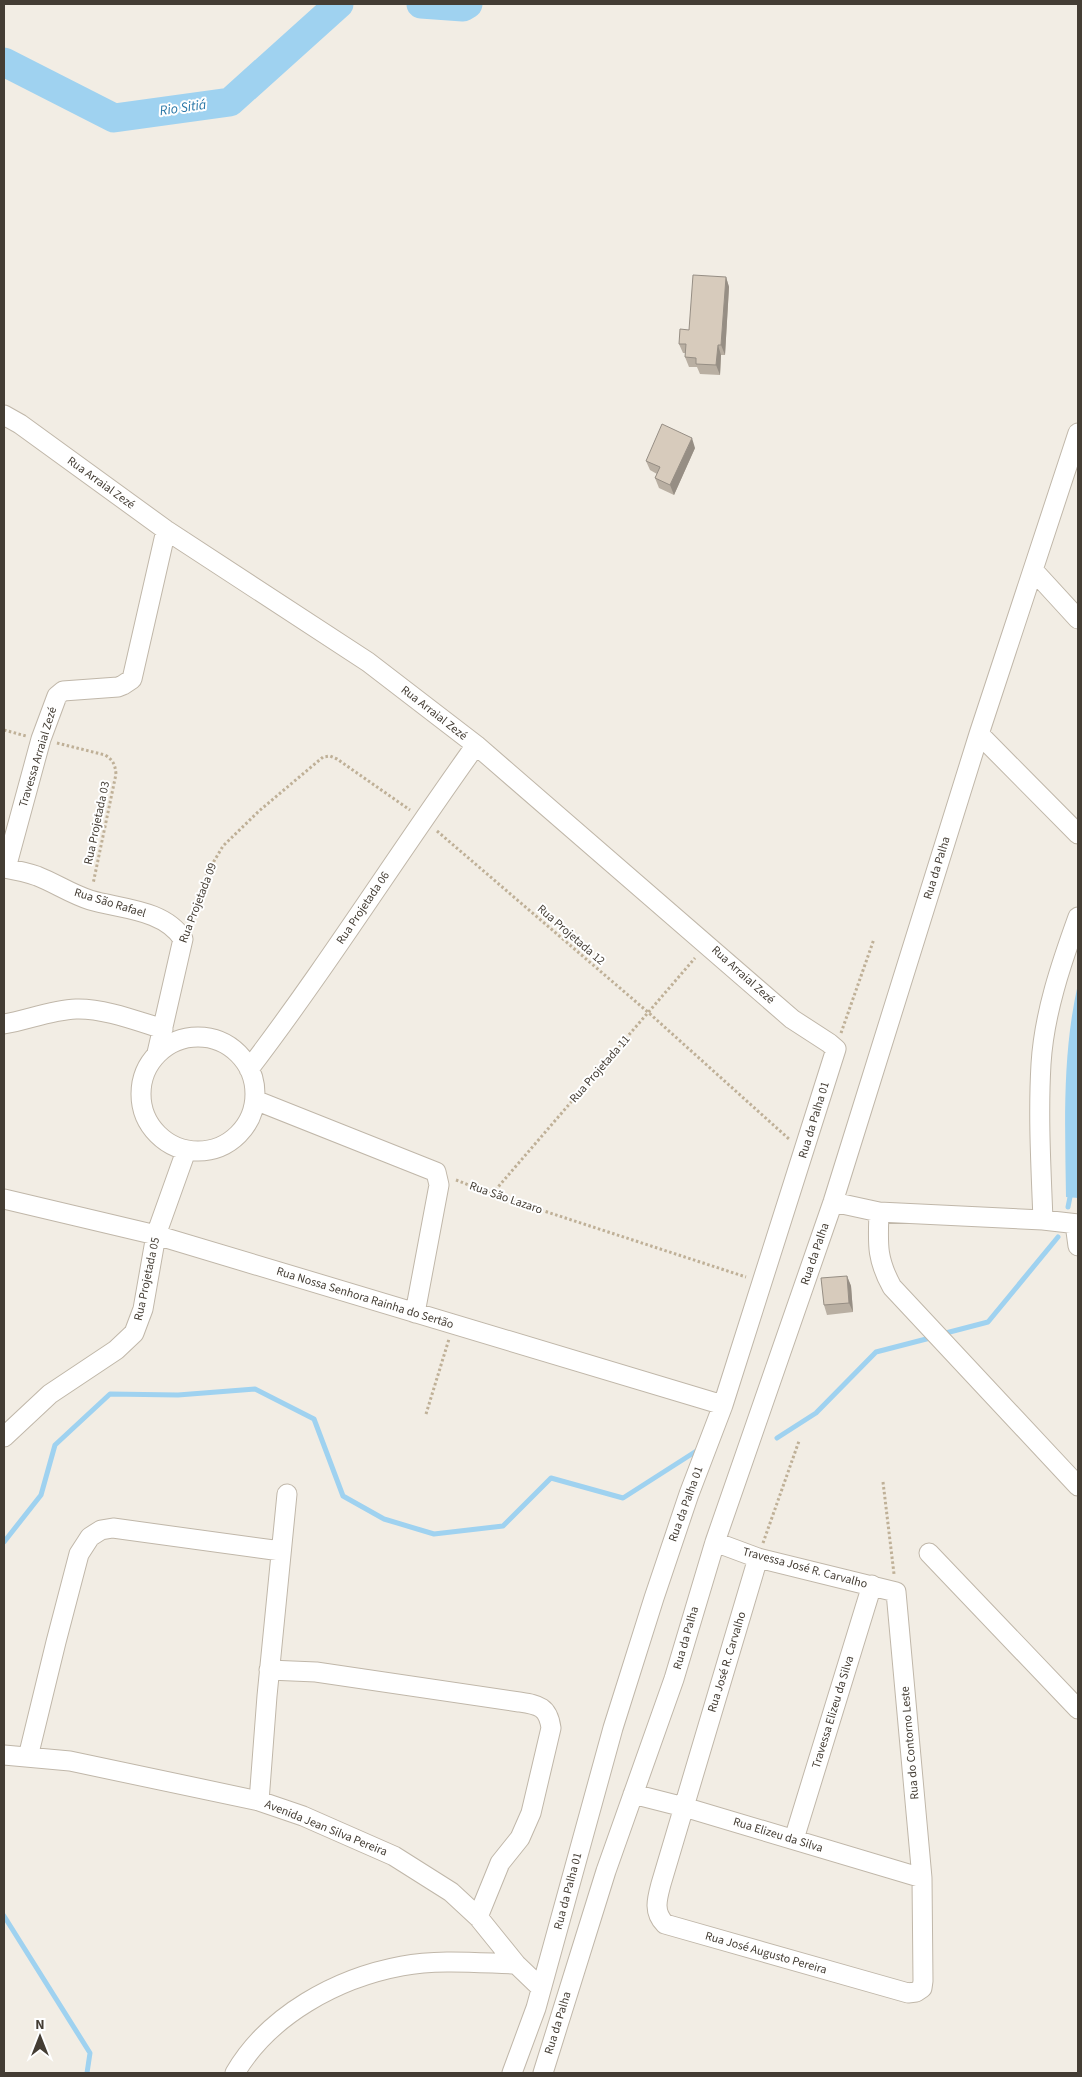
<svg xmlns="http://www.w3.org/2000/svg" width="1082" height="2077" font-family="'Source Sans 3',sans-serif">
<rect width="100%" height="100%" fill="#f2ede4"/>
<path fill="#9fd2f0" d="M1078,984v214l-12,-1c-1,-72 -4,-143 12,-213z"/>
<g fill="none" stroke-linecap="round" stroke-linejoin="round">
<path stroke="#9fd2f0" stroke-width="5" d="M1068,1207l3,-15
M942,1334l46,-12 70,-85
M777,1438l39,-25 60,-61 58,-15
M4,1542l37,-47 14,-50 55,-51 68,1 77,-6 59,30 29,77 41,23 50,15 69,-8 48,-48 72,20 75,-48
M4,1916l86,137 -3,20"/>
<path stroke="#9fd2f0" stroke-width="29" d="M421,4l42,3 5,-3
M4,62l110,56 116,-16 109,-98"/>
<g stroke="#c0b7a9" stroke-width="21">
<path id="street" d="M4,415l16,9 146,106 202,132 108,83 316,274 37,24 7,6 -113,356 -34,89 -35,104 -41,130 -77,280 -24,65
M1034,571l44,48
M979,734l99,100
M4,868c11,2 22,4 33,8 18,7 34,18 53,24 30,9 74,9 93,39l-26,114
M6,868l35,-129 16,-43 6,-5 55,-4 5,-2 9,-6 34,-149
M4,1024c23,-4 48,-14 72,-15 27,-1 61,12 87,20
M141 1094a57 57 0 1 1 114 0a57 57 0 1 1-114 0Z
M249,1069c80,-105 150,-217 227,-324
M255,1100l181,72 3,13 -24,128
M4,1199l152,36 567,170
M833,1202l46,10 164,8 35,4
M879,1212c-1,31 -3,46 13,75l186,199
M1043,1220c-2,-52 -5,-104 -2,-156 3,-50 20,-100 37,-147
M1075,1224l3,22
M4,1437l46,-43 66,-44 18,-17 9,-24 13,-74 30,-84
M715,1542l43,16 138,34 26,286 1,103 -1,7 -6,4 -8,1 -243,-69c-12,-12 -8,-25 -4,-40l97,-326
M929,1553l149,156
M269,1670l47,2 203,30c19,3 29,4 32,26l-20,85 -11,25 -20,25 -22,54
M4,1755l66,6 189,40 44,15 91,40 57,36 27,25 38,47 25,24
M28,1757l28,-115 23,-88 11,-17 11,-7 12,-2 168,23
M633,1794l51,13 238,71
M259,1801l8,-105 20,-202
M794,1839l78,-254
M235,2073c34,-58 102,-95 167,-107 37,-7 77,-3 114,-2
M543,2073l63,-202 68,-192 41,-137 118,-340 146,-468 99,-301"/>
</g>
<path stroke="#bfb097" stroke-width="3" stroke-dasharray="2.5 2.5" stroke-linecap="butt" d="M4,730l22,6
M57,743l48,12c8,5 10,9 11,19l-23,110
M437,831l212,182 140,126
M189,922l18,-49 16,-27 36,-35 64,-54 7,-1 7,3 73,51
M841,1033l33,-94
M456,1180l36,14 254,83
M492,1194l203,-236
M426,1414l23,-75
M883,1482l11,92
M763,1543l36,-102"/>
<use href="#street" stroke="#fff" stroke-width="19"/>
</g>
<path fill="#b9afa2" d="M726,277l3,10 -4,68h-4l-1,20 -20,-1 -3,-7h-8l-4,-10v-4h-2l-4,-9z
M695,448l-21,47 -15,-7 -4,-10 2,-4 -7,-4 -4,-9z
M847,1276l4,10 2,26 -26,3 -3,-10z"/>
<path fill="#968e84" d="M726,277l3,10 -4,68 -4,-10z
M718,345l3,10 -1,20 -4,-10z
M692,438l3,10 -21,47 -4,-10z
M847,1276l4,10 2,26 -4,-9z"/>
<path fill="#d7cbbc" stroke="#968e84" d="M693,275l33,2 -5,68h-3l-2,20 -20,-1v-6l-11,-1 1,-13h-7l1,-15 9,1z
M662,424l30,14 -22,47 -15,-7 5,-11 -14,-6z
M847,1276l2,27 -25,2 -3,-27z"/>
<g text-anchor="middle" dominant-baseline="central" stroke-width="4" stroke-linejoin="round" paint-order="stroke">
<g font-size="12" fill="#443d34" stroke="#fff">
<text transform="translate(101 483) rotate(36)">Rua Arraial Zezé</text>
<text transform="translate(434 713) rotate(38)">Rua Arraial Zezé</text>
<text transform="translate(38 757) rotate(-73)">Travessa Arraial Zezé</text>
<text transform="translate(97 823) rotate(-78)">Rua Projetada 03</text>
<text transform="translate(937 868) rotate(-73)">Rua da Palha</text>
<text transform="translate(110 903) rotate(17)">Rua São Rafael</text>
<text transform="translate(198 903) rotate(-69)">Rua Projetada 09</text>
<text transform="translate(363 908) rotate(-56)">Rua Projetada 06</text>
<text transform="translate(571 935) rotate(41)">Rua Projetada 12</text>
<text transform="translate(743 975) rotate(42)">Rua Arraial Zezé</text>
<text transform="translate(600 1069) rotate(-49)">Rua Projetada 11</text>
<text transform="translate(814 1120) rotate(-73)">Rua da Palha 01</text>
<text transform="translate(506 1198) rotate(19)">Rua São Lazaro</text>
<text transform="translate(815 1254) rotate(-71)">Rua da Palha</text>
<text transform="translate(147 1279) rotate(-78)">Rua Projetada 05</text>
<text transform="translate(365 1298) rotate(17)">Rua Nossa Senhora Rainha do Sertão</text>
<text transform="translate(686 1504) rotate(-70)">Rua da Palha 01</text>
<text transform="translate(805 1568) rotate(15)">Travessa José R. Carvalho</text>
<text transform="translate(686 1638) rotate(-74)">Rua da Palha</text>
<text transform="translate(727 1662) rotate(-73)">Rua José R. Carvalho</text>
<text transform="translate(833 1712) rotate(-73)">Travessa Elizeu da Silva</text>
<text transform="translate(910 1743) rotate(-95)">Rua do Contorno Leste</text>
<text transform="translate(326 1828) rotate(22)">Avenida Jean Silva Pereira</text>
<text transform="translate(778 1835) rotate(17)">Rua Elizeu da Silva</text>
<text transform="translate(568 1891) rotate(-75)">Rua da Palha 01</text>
<text transform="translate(766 1953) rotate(16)">Rua José Augusto Pereira</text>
<text transform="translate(558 2023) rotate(-73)">Rua da Palha</text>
</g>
<g font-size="14" font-style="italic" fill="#2c79a8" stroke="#fff">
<text transform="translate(183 108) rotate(-8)">Rio Sitiá</text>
</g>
</g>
<rect width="1082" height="2077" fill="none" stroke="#443d34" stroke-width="10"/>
<g transform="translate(40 2037)" stroke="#ffffff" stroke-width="4" paint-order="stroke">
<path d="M0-4L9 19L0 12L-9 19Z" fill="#443d34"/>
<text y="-8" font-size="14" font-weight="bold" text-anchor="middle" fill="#443d34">N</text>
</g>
</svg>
